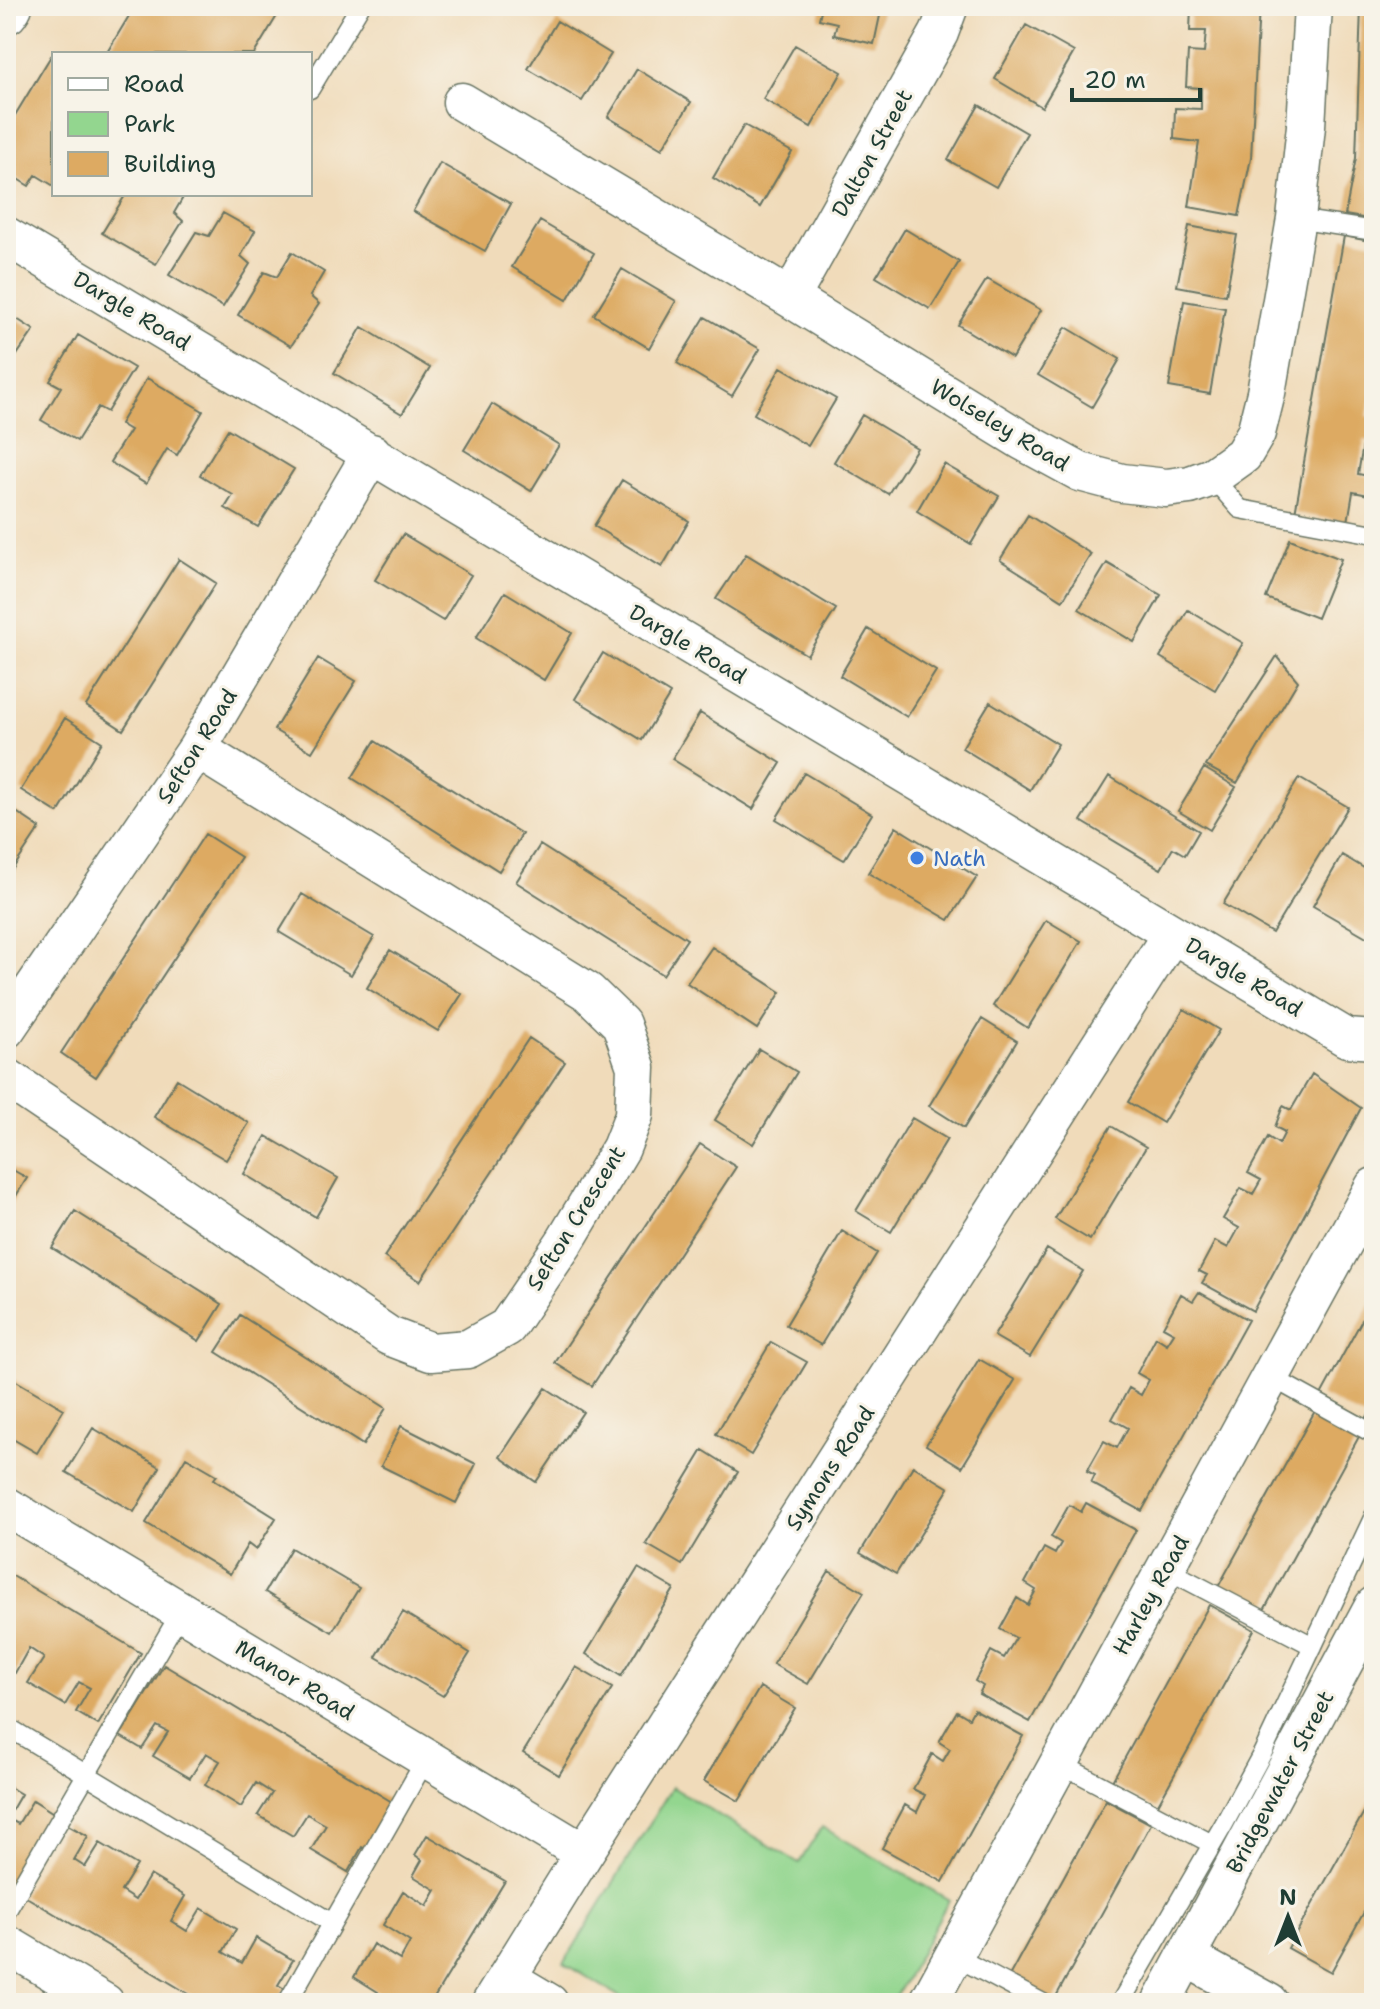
<svg xmlns="http://www.w3.org/2000/svg" width="1380" height="2009" font-family="'Shantell Sans',sans-serif">
<rect width="100%" height="100%" fill="#f7f3e8"/>
<filter id="ink" filterUnits="userSpaceOnUse"><feTurbulence type="fractalNoise" baseFrequency=".0125" numOctaves="2"/><feDisplacementMap in="SourceGraphic" scale="16" xChannelSelector="R" yChannelSelector="G"/><feConvolveMatrix kernelMatrix="1 2 1 2 8 2 1 2 1" color-interpolation-filters="sRGB"/></filter>
<filter id="wash" filterUnits="userSpaceOnUse"><feTurbulence type="fractalNoise" baseFrequency=".006" numOctaves="4" result="noise"/><feDisplacementMap in="SourceGraphic" scale="32" xChannelSelector="R" yChannelSelector="G"/><feGaussianBlur stdDeviation="1.8" result="paint"/><feColorMatrix in="noise" values="0 0 0 0 0 0 0 0 0 0 0 0 0 0 0 0 0 1.4 0 .05"/><feComposite in="paint" operator="in"/></filter>
<g filter="url(#wash)">
<rect width="100%" height="100%" fill="#f0dbba"/>
<path fill="#93d68f" stroke="#598a62" stroke-width="2" d="M672,1787l127,76 23,-36 127,73 -56,103h-263l-66,-40z"/>
<g id="blocks">
<path fill="#ddaa62" d="M135,6h148l-29,48h-148z
M822,6h60l-8,38 -40,-9 3,-12 -18,-4z
M1191,6h68l-8,152 -12,58 -50,-9 10,-65 -25,-3 1,-31 26,1v-21l-15,-1 2,-35 16,1 2,-22h-16z
M1361,6h13v214l-29,-5 11,-57z
M557,21l54,33 -29,47 -54,-32z
M1026,25l48,27 -32,55 -47,-28z
M795,45l47,27 -31,55 -48,-28z
M51,56l3,2v128l-18,-11 -7,11 -23,-14v-42z
M637,69l54,33 -29,47 -54,-32z
M979,105l48,28 -31,54 -48,-27z
M744,125l48,27 -32,55 -47,-29z
M440,163l71,41 -26,47 -72,-40z
M126,194h59l-11,19 9,8 -27,43 -54,-31z
M223,213l32,18 -14,25 9,8 -27,43 -54,-32 27,-43 13,4z
M540,221l54,32 -27,47 -55,-33z
M1189,226l48,9 -11,60 -49,-9z
M905,229l54,33 -29,47 -54,-32z
M1344,236l30,6v160h-4l-3,14 7,2v24l-10,-2 -6,34 16,3v19l-21,-4 -5,30 -53,-9z
M292,252l32,20 -14,24 9,8 -28,42 -53,-31 26,-43 13,5z
M622,269l54,32 -27,47 -55,-33z
M987,279l54,31 -29,48 -54,-33z
M1184,301l41,7 -15,86 -41,-7z
M6,312l28,18 -24,35 -4,-3z
M705,317l55,32 -28,47 -55,-33z
M362,327l68,41 -28,46 -68,-41z
M1066,327l54,32 -28,48 -54,-32z
M78,335l56,33 -27,44 -9,-5 -21,34 -36,-21 20,-33 -11,-6z
M781,367l55,32 -28,47 -54,-32z
M147,378l56,33 -26,44 -10,-6 -21,35 -36,-22 20,-32 -10,-6z
M492,404l67,41 -28,46 -67,-41z
M862,415l55,33 -29,46 -54,-32z
M228,429l66,40 -36,58 -33,-19 8,-13 -33,-20z
M944,464l55,32 -28,48 -54,-33z
M622,480l67,41 -27,46 -68,-41z
M1028,515l63,39 -28,46 -63,-40z
M403,534l68,41 -28,46 -68,-41z
M1290,539l51,20 -24,59 -51,-20z
M746,554l90,55 -29,46 -91,-56z
M179,559l37,24 -93,147 -37,-24z
M1107,563l54,32 -27,47 -55,-33z
M505,592l67,41 -28,47 -68,-42z
M1188,610l55,33 -28,47 -55,-33z
M868,629l68,42 -29,46 -67,-41z
M603,653l67,41 -28,46 -67,-41z
M1277,656l21,25 -61,102 -31,-17z
M318,658l38,23 -44,71 -38,-22z
M990,702l68,42 -28,46 -68,-42z
M700,713l81,50 -28,46 -81,-50z
M65,718l37,24 -44,71 -37,-23z
M375,741l147,93 -23,37 -147,-93z
M1204,768l32,19 -26,43 -32,-19z
M804,773l68,41 -28,46 -68,-41z
M1109,776l90,55 -14,24 -12,-7 -12,21 -80,-48z
M1299,778l49,29 -76,126 -49,-29z
M6,805l34,23 -34,51z
M896,827l81,50 -28,43 -81,-47z
M205,834l36,23 -145,220 -35,-24z
M540,845l147,94 -24,36 -147,-93z
M1342,855l32,19v58l-4,7 -57,-33z
M302,894l72,43 -23,38 -72,-43z
M1046,920l35,21 -53,87 -35,-22z
M712,947l69,45 -24,37 -70,-46z
M390,950l72,44 -24,37 -71,-43z
M1184,1009l35,21 -56,93 -35,-21z
M982,1019l35,22 -53,87 -35,-22z
M529,1038l36,24 -145,219 -36,-24z
M759,1049l38,23 -44,72 -38,-24z
M1312,1074l49,34 -108,203 -51,-28 5,-8 -8,-4 16,-30 13,7 11,-20 -16,-9 18,-31 12,6 8,-14 -13,-7 20,-36 11,7 6,-12 -10,-5 8,-21 8,4z
M177,1079l72,44 -23,37 -72,-43z
M912,1118l35,21 -56,93 -35,-21z
M1111,1126l35,21 -56,93 -35,-21z
M266,1136l72,42 -22,39 -72,-43z
M700,1144l36,23 -144,219 -37,-23z
M6,1166l21,12 -21,34z
M75,1211l147,93 -23,37 -147,-93z
M842,1231l35,22 -56,92 -35,-20z
M1047,1249l36,22 -53,86 -36,-21z
M1199,1292l49,28 -106,191 -51,-28 4,-8 -8,-4 17,-30 13,7 11,-20 -16,-9 17,-31 12,7 8,-15 -12,-7 19,-36 11,7 7,-11 -11,-6 18,-33 12,7z
M1374,1298v107l-8,14 -45,-24z
M240,1315l146,93 -23,37 -147,-93z
M771,1342l36,20 -56,93 -35,-21z
M979,1359l36,21 -53,87 -36,-22z
M6,1375l58,34 -27,44 -31,-18z
M546,1388l37,24 -47,70 -36,-25z
M1316,1409l45,24 -98,179 -45,-25z
M401,1426l75,38 -20,39 -75,-37z
M93,1428l67,39 -26,45 -68,-40z
M703,1450l35,22 -56,93 -36,-21z
M186,1457l31,18 -3,4 62,39 -20,32 -8,-6 -18,30 -84,-51z
M913,1466l36,22 -53,86 -36,-21z
M1086,1503l50,27 -106,192 -51,-28 4,-8 -8,-5 16,-30 13,7 12,-20 -16,-9 17,-31 11,7 8,-15 -11,-7 19,-35 11,6 6,-11 -10,-6 18,-32 12,7z
M291,1548l68,40 -27,44 -67,-40z
M638,1568l36,21 -53,87 -35,-22z
M829,1571l35,21 -56,92 -35,-20z
M6,1572l135,81 -43,72 -22,-13 14,-24 -11,-6 -14,23 -37,-22 16,-25 -15,-10 -14,25 -9,-5z
M1209,1605l45,25 -98,178 -45,-25z
M403,1612l67,41 -27,43 -67,-39z
M164,1665l233,140 -28,46 -7,-4 -14,25 -37,-22 15,-25 -19,-11 -14,22 -35,-21 14,-22 -16,-10 -15,24 -36,-22 15,-24 -14,-8 -16,25 -37,-22 15,-24 -11,-6 -15,23 -22,-13z
M576,1667l36,21 -53,87 -36,-22z
M760,1687l35,21 -56,93 -35,-20z
M974,1709l49,27 -80,146 -61,-34 23,-43 12,7 8,-17 -12,-6 19,-35 11,7 7,-12 -11,-7 18,-31 12,7z
M6,1785l15,9 -14,24 11,6 15,-24 22,14 -43,72 -6,-4z
M1374,1794v119l-2,3 -8,-4 -33,60 -43,-24z
M1106,1800l45,24 -98,178 -45,-24z
M66,1824l22,12 -14,24 11,7 15,-24 37,22 -16,26 14,9 15,-25 35,21 -14,25 16,10 14,-23 35,21 -13,23 19,11 14,-25 37,22 -15,25 7,4 -9,14h-72l-181,-108z
M427,1835l78,46 -74,122h-60l7,-11 -24,-15 19,-33 27,16 10,-18 -27,-17 20,-34 24,15 9,-16 -23,-14 9,-16 -7,-5z"/>
</g>
</g>
<g filter="url(#ink)">
<use href="#blocks" fill-opacity="0" stroke="#687463" stroke-width="2"/>
<g fill="none" stroke-linecap="round" stroke-linejoin="round">
<g stroke="#687463" stroke-width="21">
<path id="service" d="M310,89l50,-83
M1296,219l78,12
M1212,477l28,32 134,25
M1271,1377l103,57
M1166,1569l147,77
M6,1726l326,197
M1059,1763l153,81
M6,1912l175,-300
M954,1956l89,47
M287,2003l139,-244
M1120,2003l104,-179 39,-72 111,-236"/>
</g>
<g stroke="#687463" stroke-width="41">
<path id="minor" d="M462,102l328,196 233,143 57,31 42,11 44,5 24,-3 22,-8 31,-22 13,-22 10,-40 30,-174 10,-93 7,-120
M6,236l1341,802 27,2
M790,298l149,-265 10,-27
M6,1029l191,-280 175,-296
M6,1077l383,259 42,16 37,-3 39,-22 57,-84 57,-95 13,-33 2,-48 -15,-43 -33,-32 -391,-243
M6,1506l578,347
M6,1944l99,59
M1186,1957l83,46
M507,1978l42,25
M491,2003l93,-150 587,-918
M928,2003l446,-816
M1161,2003l213,-397"/>
</g>
<g stroke="#687463" stroke-width="47">
<path id="trunk" d="M6,12l4,-6"/>
</g>
<use href="#service" stroke="#fff" stroke-width="18"/>
<use href="#minor" stroke="#fff" stroke-width="38"/>
<use href="#trunk" stroke="#fff" stroke-width="44"/>
</g>
</g>
<circle fill="#3f7fe0" stroke="#f7f3e8" stroke-width="3" cx="917" cy="858" r="8"/>
<g text-anchor="middle" dominant-baseline="central" stroke-width="6" stroke-linejoin="round" paint-order="stroke">
<g font-size="22" fill="#1f3d34" stroke="#f7f3e8">
<text transform="translate(872 153) rotate(-61)">Dalton Street</text>
<text transform="translate(132 311) rotate(31)">Dargle Road</text>
<text transform="translate(1000 425) rotate(31)">Wolseley Road</text>
<text transform="translate(688 644) rotate(31)">Dargle Road</text>
<text transform="translate(197 746) rotate(-58)">Sefton Road</text>
<text transform="translate(1244 977) rotate(31)">Dargle Road</text>
<text transform="translate(576 1218) rotate(-58)">Sefton Crescent</text>
<text transform="translate(830 1468) rotate(-57)">Symons Road</text>
<text transform="translate(1151 1595) rotate(-61)">Harley Road</text>
<text transform="translate(295 1680) rotate(31)">Manor Road</text>
<text transform="translate(1280 1782) rotate(-62)">Bridgewater Street</text>
</g>
<g font-size="22" fill="#366cbe" stroke="#f7f3e8" text-anchor="start">
<text x="933" y="858">Nath</text>
</g>
</g>
<rect width="1380" height="2009" fill="none" stroke="#f7f3e8" stroke-width="32"/>
<rect x="52" y="52" width="260" height="144" fill="#f7f3e8" stroke="#a1aaa0" stroke-width="2"/>
<rect x="68" y="78" width="40" height="12" fill="#ffffff" stroke="#a1aaa0" stroke-width="2"/>
<text x="124" y="92" font-size="24" fill="#1f3d34">Road</text>
<rect x="68" y="112" width="40" height="24" fill="#93d68f" stroke="#a1aaa0" stroke-width="2"/>
<text x="124" y="132" font-size="24" fill="#1f3d34">Park</text>
<rect x="68" y="152" width="40" height="24" fill="#ddaa62" stroke="#a1aaa0" stroke-width="2"/>
<text x="124" y="172" font-size="24" fill="#1f3d34">Building</text>
<g transform="translate(1288 1917)" stroke="#f7f3e8" stroke-width="6" paint-order="stroke">
<path d="M0-6L14 30L0 20L-14 30Z" fill="#1f3d34"/>
<text y="-12" font-size="22" font-weight="bold" text-anchor="middle" fill="#1f3d34">N</text>
</g>
<path d="M1072 88v12h128v-12" fill="none" stroke="#1f3d34" stroke-width="4"/>
<text x="1084" y="88" font-size="24" fill="#1f3d34" stroke="#f7f3e8" stroke-width="6" paint-order="stroke">20 m</text>
</svg>
